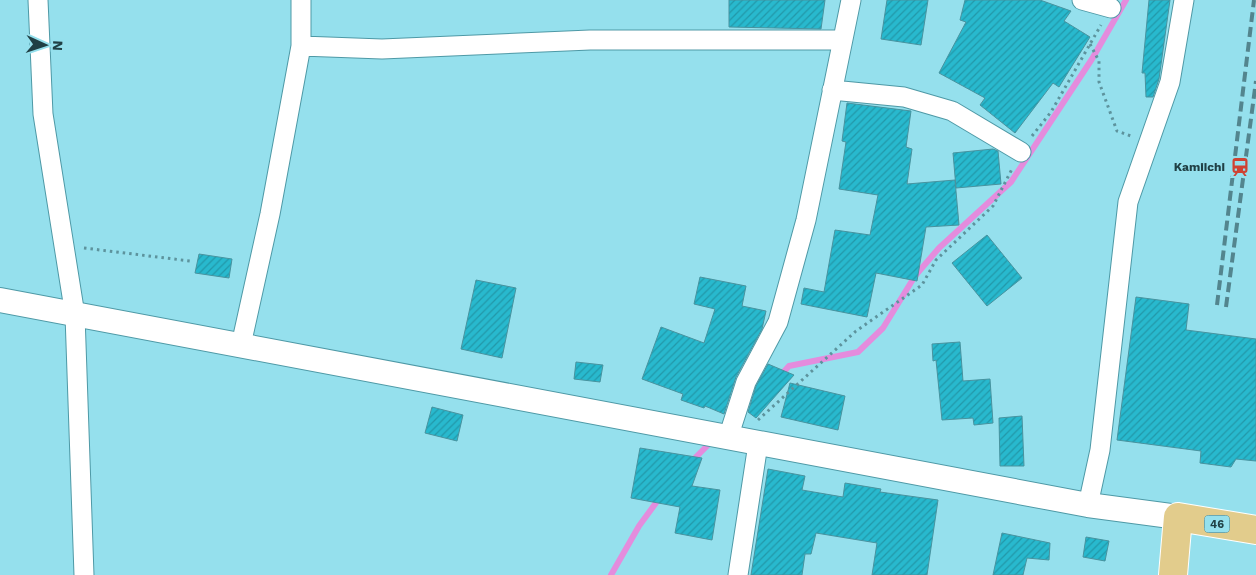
<svg xmlns="http://www.w3.org/2000/svg" width="1256" height="575" font-family="'Work Sans',sans-serif">
<defs>
<pattern id="building-hatch" width="6" height="6" patternUnits="userSpaceOnUse" patternTransform="scale(1.25)"><rect width="6" height="6" fill="#28b9ce"/><path d="M-1 1l2-2M0 6l6-6M5 7l2-2" fill="none" stroke="#2298a9"/></pattern>
</defs>
<rect width="100%" height="100%" fill="#95e0ed"/>
<g fill="none" stroke-linecap="round" stroke-linejoin="round">
<path stroke="#e48cdd" stroke-width="6" d="M779,377l10,-11 69,-14 25,-24 32,-52 24,-28 72,-66 81,-123 34,-59
M691,462l23,-23
M611,575l28,-49 22,-30"/>
</g>
<path fill="url(#building-hatch)" stroke="#48939f" d="M729,0h96l-4,29 -92,-2z
M887,0h41l-7,45 -40,-6z
M965,0h75l31,11 -7,10 26,16 -31,50 -6,-4 -38,50 -35,-28 5,-7 -46,-25 27,-51 -6,-2z
M1149,0h21l-11,79 -6,18h-7l-1,-24h-3z
M847,103l64,8 -5,36 6,2 -5,35 48,-4 4,45 -33,2 -9,54 -41,-8 -9,44 -66,-13 3,-16 20,4 11,-62 35,5 8,-40 -39,-6 7,-47 -4,-1z
M993,149l5,2 3,33 -45,4 -3,-35z
M987,235l35,43 -35,28 -35,-43z
M199,254l33,5 -3,19 -34,-5z
M700,277l46,9 -4,20 24,5 -4,18 -26,48 -12,37 -19,-8 -1,2 -23,-8 2,-6 -41,-15 19,-52 43,16 11,-34 -21,-5z
M476,280l40,8 -14,70 -41,-9z
M1136,297l53,7 -3,26 70,9v122l-20,-2 -5,8 -31,-4 1,-12 -84,-11z
M960,342l3,39 27,-2 3,44 -19,2 -1,-7 -31,2 -6,-60 -3,1 -1,-17z
M576,362l27,3 -3,17 -26,-3z
M768,364l26,11 -38,43 -8,-6 8,-26z
M790,383l55,13 -7,34 -57,-13z
M432,407l31,8 -6,26 -32,-8z
M1022,416l2,50h-24l-1,-48z
M640,448l62,10 -10,28 28,4 -8,50 -37,-7 5,-26 -49,-9z
M768,469l37,7 -3,14 41,7 2,-14 36,6 -1,3 58,8 -11,75h-55l5,-32 -61,-10 -5,21h-6l-3,21h-51z
M1002,533l48,10 -1,17 -22,-2 -4,17h-30z
M1086,537l23,4 -4,20 -22,-4z"/>
<g fill="none" stroke-linecap="round" stroke-linejoin="round">
<g stroke="#4e99a6" stroke-width="21">
<path id="minor" d="M38,0l5,114 32,201 9,260
M1082,0l29,8
M301,46l81,3 208,-9h252
M832,90l72,7 48,14 69,41
M241,345l29,-131 31,-168v-46
M728,438l18,-56 32,-60 28,-102 45,-220
M1088,505l12,-55 28,-248 42,-120 14,-82
M738,575l20,-131"/>
</g>
<g stroke="#4e99a6" stroke-width="26">
<path id="tertiary" d="M0,300l1088,205 90,12"/>
</g>
<g stroke="#fff" stroke-width="30">
<path id="primary" d="M1173,575l5,-58 78,13"/>
</g>
<path stroke="#5d939d" stroke-width="3" stroke-dasharray="2.5 4" stroke-linecap="butt" d="M1090,44l9,17v21l18,49 14,5
M1032,136l19,-24 50,-87
M84,248l106,13
M758,420l98,-89 66,-46 14,-25 57,-54 19,-37"/>
<use href="#minor" stroke="#fff" stroke-width="19"/>
<use href="#tertiary" stroke="#fff" stroke-width="24"/>
<use href="#primary" stroke="#e2cc8c" stroke-width="28"/>
<path stroke="#53858e" stroke-width="4" stroke-dasharray="10 5" stroke-linecap="butt" d="M1217,305l37,-305
M1226,307l30,-226"/>
</g>
<defs>
<g id="station-bare" transform="scale(1.5)"><path d="M-3-6H3Q5-6 5-4V2Q5 4 3 4L4.5 6H3L1.5 4h-3L-3 6H-4.5L-3 4Q-5 4-5 2V-4Q-5-6-3-6ZM-3.5-4v3h7v-3ZM-3.5 1v1.5H-2V1ZM2 1v1.5H3.5V1Z" fill="#cf4233" stroke="#95e0ed" stroke-width="2.5" paint-order="stroke"/></g>
</defs>
<g fill-rule="evenodd">
<use href="#station-bare" x="1240" y="167"/>
</g>
<g text-anchor="middle" dominant-baseline="central" stroke-width="4" stroke-linejoin="round" paint-order="stroke">
<rect fill="#95e0ed" stroke="#437077" stroke-width="1" x="1204.5" y="515.5" width="25" height="17" rx="4"/>
<g font-size="11" font-weight="bold" fill="#204045">
<text x="1217" y="524">46</text>
</g>
<g font-size="12" font-weight="bold" fill="#204045" stroke="#95e0ed" text-anchor="end">
<text x="1225" y="167">Kamiichi</text>
</g>
</g>
<g transform="translate(45 45) rotate(93)" stroke="#95e0ed" stroke-width="4" paint-order="stroke">
<path d="M0-4L9 19L0 12L-9 19Z" fill="#204045"/>
<text y="-8" font-size="14" font-weight="bold" text-anchor="middle" fill="#204045">N</text>
</g>
</svg>
